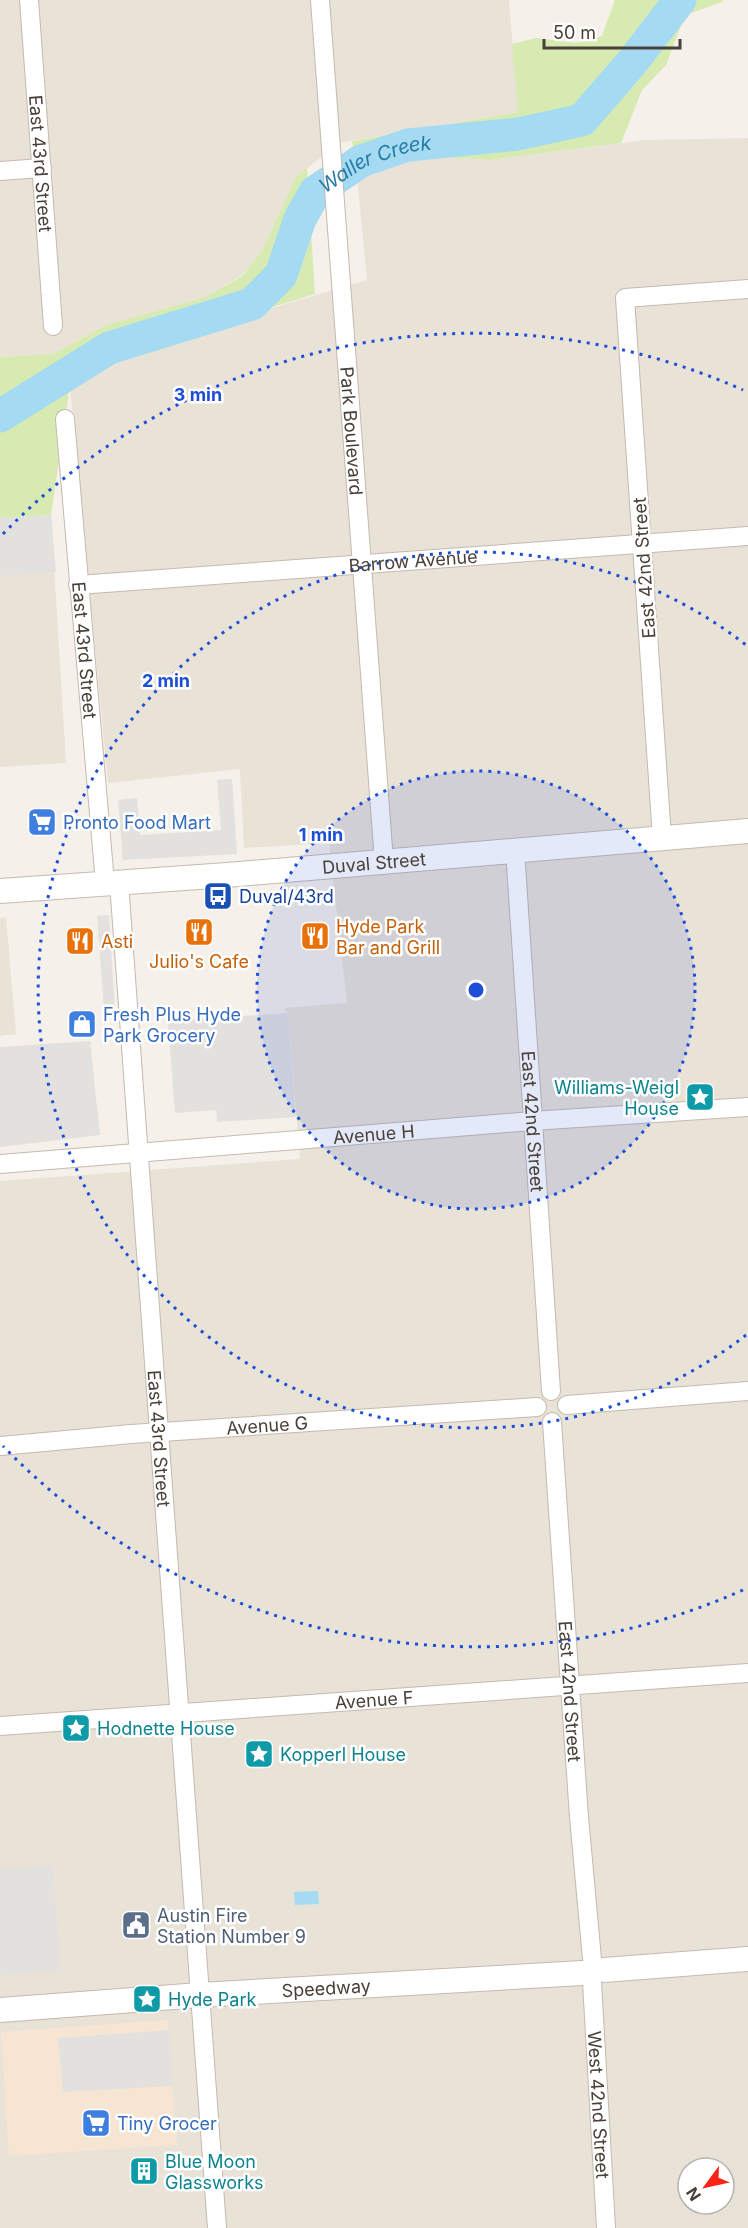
<svg xmlns="http://www.w3.org/2000/svg" width="748" height="2228" font-family="Inter,sans-serif">
<rect width="100%" height="100%" fill="#f5f0e9"/>
<path fill="#e9e2d7" fill-rule="evenodd" d="M0,0h509l9,112 -180,31 -43,35 -32,71 -21,26 -37,22 -99,28 -53,29 -53,3z
M748,138v2090h-748v-1047l300,-22 -12,-146 -4,-5 63,-5 -18,-160 -85,5 -4,-79 -132,14 -38,-397 56,-35 241,-71 -10,-103 55,-22 78,5 155,-20zM688,2168h36v36h-36z
M51,515l15,248 -66,4v-249z
M6,917l10,117 -16,2v-118z"/>
<path fill="#f7e5d4" d="M168,2020l9,125 -168,11 -8,-124z"/>
<path fill="#d6eab1" d="M615,0h108l-1,2 -37,13 -19,50 -24,25 -21,53 -131,17 -78,-5 -55,22 -5,-36 166,-29 -6,-68 24,-6 40,5 26,-7z
M307,168l8,126 -189,57 -56,34 -19,130 -51,3v-161l53,-3 53,-29 99,-28 37,-21 21,-27 32,-71z"/>
<path fill="#e3e1de" d="M51,515l5,57 -56,4v-58z
M232,779l5,75 -114,6 -5,-60 19,-2 3,37 81,-5 -4,-50z
M109,915l6,95h-11l-7,-94z
M288,1013l8,104 -79,5 -1,-12 -41,3 -7,-92z
M90,1041l10,94 -100,12v-100z
M53,1865l8,105 -61,5v-106z
M169,2030l4,56 -110,6 -5,-54z"/>
<path fill="#a4dbf3" d="M318,1891l1,13 -24,1 -1,-13z"/>
<g fill="none" stroke-linecap="round" stroke-linejoin="round">
<path stroke="#a4dbf3" stroke-width="33" id="s1" d="M0,416l109,-68 143,-44 29,-29 19,-56 15,-27 46,-31 47,-16 110,-11 64,-14 51,-59 47,-61"/>
<g stroke="#c4baae" stroke-width="20">
<g id="minor">
<path id="s2" d="M29,0l24,326"/>
<path id="s3" d="M320,0l64,862"/>
<path d="M0,171l42,-3"/>
<path id="s4" d="M65,419l40,464"/>
<path id="s5" d="M78,585l670,-49"/>
<path d="M662,838l-37,-540 123,-9"/>
<path id="s6" d="M515,850l36,541"/>
<path id="s7" d="M119,882l98,1346"/>
<path id="s8" d="M0,1164l532,-43 216,-14"/>
<path d="M567,1405l181,-14"/>
<path id="s9" d="M552,1422l27,395 13,142"/>
<path id="s10" d="M0,1446l131,-12 406,-27"/>
<path id="s11" d="M0,1726l748,-53"/>
<path id="s12" d="M592,1982l14,246"/>
</g>
</g>
<g stroke="#c4baae" stroke-width="26">
<g id="tertiary">
<path id="s13" d="M0,891l227,-16 521,-44"/>
<path d="M604,1970l144,-11"/>
<path id="s14" d="M0,2010l200,-15 382,-22"/>
</g>
</g>
<use href="#minor" stroke="#fff" stroke-width="18"/>
<use href="#tertiary" stroke="#fff" stroke-width="24"/>
</g>
<circle cx="476" cy="990" r="219" fill="#1d4ed8" fill-opacity=".12"/>
<g fill="none" stroke="#1d4ed8" stroke-width="3" stroke-dasharray="3 6">
<circle cx="476" cy="990" r="219"/>
<path d="M746 1335A438 438 0 1 1 746 645"/>
<path d="M743 1590A657 657 0 0 1 3 1446M3 534A657 657 0 0 1 743 390"/>
</g>
<defs>
<g id="supermarket-square" transform="scale(1.5)"><rect x="-9" y="-9" width="18" height="18" rx="4" fill="#3f7fe0" stroke="#fff"/><path d="M-6-5.5h2.5l.6 2H6L4.5 2H-2.5L-4.4-4H-6ZM-1.5 3.2a1.3 1.3 0 1 0 .1 0ZM3 3.2a1.3 1.3 0 1 0 .1 0Z" fill="#fff"/></g>
<g id="bus-square" transform="scale(1.5)"><rect x="-9" y="-9" width="18" height="18" rx="4" fill="#1a4fb4" stroke="#fff"/><path d="M-5-6H5V4H4V6H2V4H-2V6H-4V4H-5ZM-3.5-4V0h7V-4ZM-3.5 1.2v1.5H-2V1.2ZM2 1.2v1.5H3.5V1.2Z" fill="#fff"/></g>
<g id="restaurant-square" transform="scale(1.5)"><rect x="-9" y="-9" width="18" height="18" rx="4" fill="#e8710a" stroke="#fff"/><path d="M-5-6h1v4h1v-4h1v4h1v-4h1v5L-1.5 .5V6h-2V.5L-5-1ZM5-6V6H3V1.5H1.5Q1.5-4 5-6Z" fill="#fff"/></g>
<g id="shop-square" transform="scale(1.5)"><rect x="-9" y="-9" width="18" height="18" rx="4" fill="#3f7fe0" stroke="#fff"/><path d="M-5-2.5h2.3a2.7 3.5 0 0 1 5.4 0H5L5.5 6h-11ZM-1.5-2.5h3a1.5 2.3 0 0 0-3 0Z" fill="#fff"/></g>
<g id="sight-square" transform="scale(1.5)"><rect x="-9" y="-9" width="18" height="18" rx="4" fill="#0f9aa8" stroke="#fff"/><path d="M0-6L1.8-2.2L6-1.7L2.9 1.2L3.7 5.4L0 3.3L-3.7 5.4L-2.9 1.2L-6-1.7L-1.8-2.2Z" fill="#fff"/></g>
<g id="civic-square" transform="scale(1.5)"><rect x="-9" y="-9" width="18" height="18" rx="4" fill="#5c6f8a" stroke="#fff"/><path d="M-.6-6.5H3V-4.5H.6V-3L4-1V1h2V6H-6V1h2V-1L-.6-3ZM-1.2 2.5V6h2.4V2.5Z" fill="#fff"/></g>
<g id="building-square" transform="scale(1.5)"><rect x="-9" y="-9" width="18" height="18" rx="4" fill="#0f9aa8" stroke="#fff"/><path d="M-4-6H4V6H1V3H-1V6H-4ZM-2.5-4.3h1.7v1.8h-1.7ZM.8-4.3h1.7v1.8H.8ZM-2.5-1h1.7V.8h-1.7ZM.8-1h1.7V.8H.8Z" fill="#fff"/></g>
</defs>
<g fill-rule="evenodd">
<use href="#supermarket-square" x="42" y="822"/>
<use href="#bus-square" x="218" y="896"/>
<use href="#restaurant-square" x="199" y="932"/>
<use href="#restaurant-square" x="315" y="936"/>
<use href="#restaurant-square" x="80" y="941"/>
<use href="#shop-square" x="82" y="1024"/>
<use href="#sight-square" x="700" y="1097"/>
<use href="#sight-square" x="76" y="1728"/>
<use href="#sight-square" x="259" y="1754"/>
<use href="#civic-square" x="136" y="1925"/>
<use href="#sight-square" x="147" y="1999"/>
<use href="#supermarket-square" x="96" y="2123"/>
<use href="#building-square" x="144" y="2171"/>
</g>
<g text-anchor="middle" dominant-baseline="central" stroke-width="5" stroke-linejoin="round" paint-order="stroke">
<g font-size="18" fill="#494037" stroke="#fff">
<text stroke="none"><textPath href="#s2" startOffset="164">East 43rd Street</textPath></text>
<text stroke="none"><textPath href="#s3" startOffset="432">Park Boulevard</textPath></text>
<text stroke="none"><textPath href="#s5" startOffset="336">Barrow Avenue</textPath></text>
<text transform="translate(644 568) rotate(-94)">East 42nd Street</text>
<text stroke="none"><textPath href="#s4" startOffset="232">East 43rd Street</textPath></text>
<text stroke="none"><textPath href="#s13" startOffset="375">Duval Street</textPath></text>
<text stroke="none"><textPath href="#s6" startOffset="272">East 42nd Street</textPath></text>
<text stroke="none"><textPath href="#s8" startOffset="375">Avenue H</textPath></text>
<text stroke="none"><textPath href="#s10" startOffset="268">Avenue G</textPath></text>
<text stroke="none"><textPath href="#s7" startOffset="558">East 43rd Street</textPath></text>
<text stroke="none"><textPath href="#s9" startOffset="270">East 42nd Street</textPath></text>
<text stroke="none"><textPath href="#s11" startOffset="375">Avenue F</textPath></text>
<text stroke="none"><textPath href="#s14" startOffset="327">Speedway</textPath></text>
<text stroke="none"><textPath href="#s12" startOffset="123">West 42nd Street</textPath></text>
</g>
<g font-size="18" fill="#366cbe" stroke="#fff" text-anchor="start">
<text x="63" y="822">Pronto Food Mart</text>
<text x="103" y="1014">Fresh Plus Hyde<tspan x="103" dy="21">Park Grocery</tspan></text>
<text x="117" y="2123">Tiny Grocer</text>
</g>
<g font-size="18" fill="#164399" stroke="#fff" text-anchor="start">
<text x="239" y="896">Duval/43rd</text>
</g>
<g font-size="18" fill="#c56008" stroke="#fff" text-anchor="start">
<text x="336" y="926">Hyde Park<tspan x="336" dy="21">Bar and Grill</tspan></text>
<text x="101" y="941">Asti</text>
<text x="199" y="961" text-anchor="middle">Julio's Cafe</text>
</g>
<g font-size="18" fill="#0d838f" stroke="#fff" text-anchor="start">
<text x="679" y="1087" text-anchor="end">Williams-Weigl<tspan x="679" dy="21">House</tspan></text>
<text x="97" y="1728">Hodnette House</text>
<text x="280" y="1754">Kopperl House</text>
<text x="168" y="1999">Hyde Park</text>
<text x="165" y="2161">Blue Moon<tspan x="165" dy="21">Glassworks</tspan></text>
</g>
<g font-size="18" fill="#4e5e75" stroke="#fff" text-anchor="start">
<text x="157" y="1915">Austin Fire<tspan x="157" dy="21">Station Number 9</tspan></text>
</g>
<g font-size="20" font-style="italic" fill="#277aa1" stroke="#fff">
<text stroke="none"><textPath href="#s1" startOffset="477">Waller Creek</textPath></text>
</g>
</g>
<circle cx="476" cy="990" r="9" fill="#1d4ed8" stroke="#fff" stroke-width="3"/>
<g font-size="18" text-anchor="middle" font-weight="bold" fill="#1d4ed8" stroke="#fff" stroke-width="5" stroke-linejoin="round" paint-order="stroke">
<text x="198" y="401">3 min</text>
<text x="166" y="687">2 min</text>
<text x="321" y="841">1 min</text>
</g>
<g transform="translate(706 2186) rotate(237)"><circle r="28" fill="#ffffff" stroke="#b6b3af" stroke-width="1.5"/>
<path d="M0-4.5L10 22L0 15L-10 22Z" fill="#ff2216"/>
<text y="-9" font-size="16" font-weight="bold" text-anchor="middle" fill="#494037">N</text>
</g>
<path d="M544 39v9h136v-9" fill="none" stroke="#494037" stroke-width="3"/>
<text x="553" y="39" font-size="18" fill="#494037" stroke="#ffffff" stroke-width="4.5" paint-order="stroke">50 m</text>
</svg>
